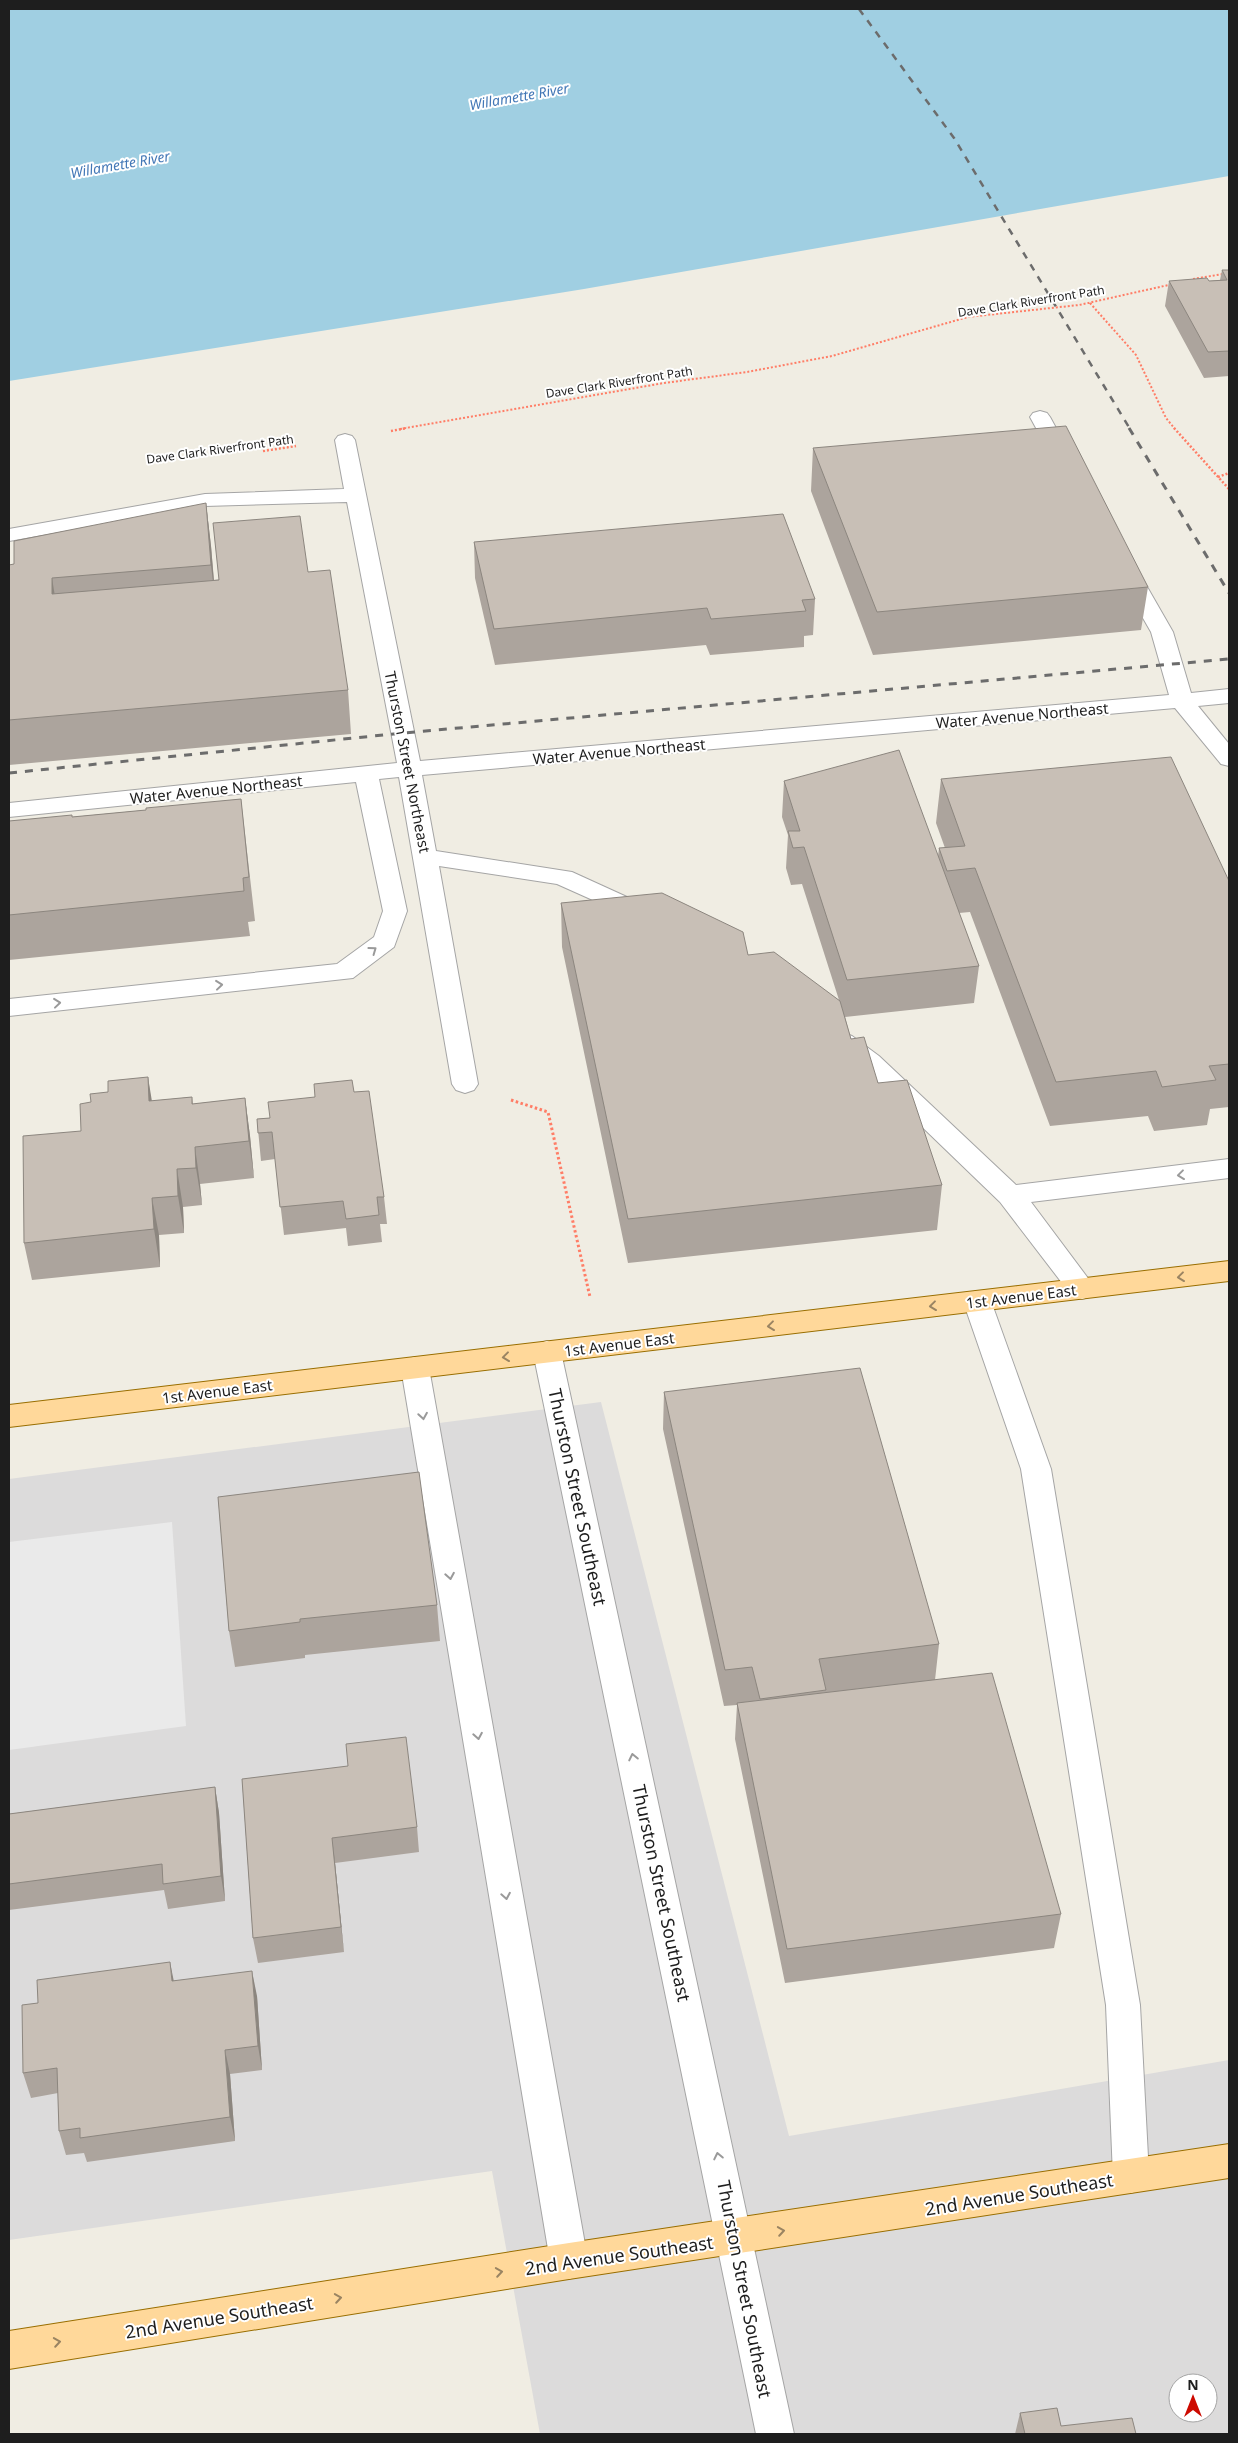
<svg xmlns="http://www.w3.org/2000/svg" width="1238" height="2443" font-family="'Noto Sans',sans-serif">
<rect width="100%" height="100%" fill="#f0ede3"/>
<path fill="#dcdbdb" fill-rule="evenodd" d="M601,1402l188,734 440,-76v374h-689l-48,-263 -483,69v-761zM1178,2383h30v30h-30z"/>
<path fill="#eaeaea" d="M172,1522l14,204 -177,24v-208z"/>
<path fill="#a0cfe2" d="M9,9h1220v167l-645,113 -575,92z"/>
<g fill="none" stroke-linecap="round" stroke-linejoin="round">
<g stroke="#a5a5a5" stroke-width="2">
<path id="minor" d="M1040,411l7,2 3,4 23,42 -3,4 -7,2 -7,-2 -3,-4 -23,-42 3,-4z
M345,434l7,2 3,4 65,321 749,-66 -18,-63 -35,-61 3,-5 8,-1 8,1 3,5 35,61 18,61 38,-4v14l-31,3 31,38v22l-8,-2 -46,-56 -753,67 14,76 136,21 79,36 3,6 -3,6 -9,2 -85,-38 -118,-18 39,218 -4,6 -9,3 -9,-3 -4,-6 -53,-307 -20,2 28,132 -13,36 -41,31 -344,38v-17l328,-35 37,-27 9,-26 -27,-129 -347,35v-14l388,-40 -50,-261 -142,4 -196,35v-12l196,-35 139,-5 -9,-49 3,-4z
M843,1033l9,3 27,20 137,129 213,-26v19l-198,24 65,87 -4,7 -10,3 -10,-3 -72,-94 -139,-134 -27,-20 -4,-6 4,-6z
M977,1291l10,3 4,7 60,168 89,536 9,171 -5,12 -13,5 -13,-5 -5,-12 -7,-171 -85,-536 -58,-168 4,-7z
M547,1341l10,3 4,8 233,1082h-38l-223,-1082 4,-8z
M415,1357l10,3 4,8 159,893 -6,13 -13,5 -13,-5 -6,-13 -149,-893 4,-8z"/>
</g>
<g stroke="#996e00" stroke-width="2">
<path id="major" d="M1229,1261v20l-1220,146v-22z
M1229,2144v34l-660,101 -560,90v-38l560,-88z"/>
</g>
<path stroke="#ff7d66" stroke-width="2" stroke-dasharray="2 2" stroke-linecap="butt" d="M1193,279l36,-6
M1090,303l46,52 30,63 9,11
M400,429l264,-46 83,-11 85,-16 136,-39 111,-12 94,-21"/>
<path stroke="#ff7d66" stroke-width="2.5" stroke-dasharray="2 2" stroke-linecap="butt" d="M1174,428l55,61
M391,431l16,-3
M263,451l33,-5
M1218,477l11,-4"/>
<path stroke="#ff7d66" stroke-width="3" stroke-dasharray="2.5 2.5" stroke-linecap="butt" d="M511,1100l37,12 42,185"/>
<use href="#minor" fill="#fff" fill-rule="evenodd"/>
<use href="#major" fill="#ffd89a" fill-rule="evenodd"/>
<path stroke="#6c6c6c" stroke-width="2.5" stroke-dasharray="7 7" stroke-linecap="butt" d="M859,9l95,129 176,291"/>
<path stroke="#6c6c6c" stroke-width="3" stroke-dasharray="8 8" stroke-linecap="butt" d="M1129,428l100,165
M9,773l394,-40 826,-74"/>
</g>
<path fill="#aca49d" d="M1222,270h7v106l-25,2 -39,-72 4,-25h40l11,-1z
M813,448l335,139 -7,43 -268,25 -62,-164z
M206,503l5,43 3,34 94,-8 40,118 3,44 -342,31v-200l5,-1z
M474,542l341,57 -2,36 -9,1v11l-94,8 -4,-10 -211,20 -20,-87z
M941,779l288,102v226l-19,2 -3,16 -53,6 -6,-15 -98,10 -80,-214 -11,1 20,53 -5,37 -129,14 6,22 91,146 -5,45 -309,33 -66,-316 -1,-44 187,52 91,45 -37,-116 -11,1 -5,-17 2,-33 -6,-18 2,-36 154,75 1,-8h6l-9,-25z
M241,799l14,122 -7,1 2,14 -241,24v-139l63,-4 74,-7z
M148,1077l3,24 41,-4 1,7 52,-6 5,38 4,42 -54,6 2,21 -19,2 1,26 -25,2 1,32 -128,13 -8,-37 57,-112 10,-29 17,-10z
M354,1092l30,105 3,27h-7l2,18 -34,4 -2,-18 -62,7 -9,-76 -14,2 -4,-42 12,-1z
M664,1392l275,252 -4,36 126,234 -7,34 -269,35 -50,-244 2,-34 -13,1 -61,-277z
M218,1497l219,108 3,36 -135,14v3l-70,9 -6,-36z
M242,1779l175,48 2,25 -84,11 9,89 -86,11 -5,-25z
M215,1787l4,26 6,88 -57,8 -4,-19 -155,20v-96z
M174,1981l83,15 5,74 -32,4 5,67 -148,21 -3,-9 -18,2 -7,-24 -1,-38 -27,5 -8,-25z
M1020,2413l41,13 75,8h-121z"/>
<path fill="#8c867f" d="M206,503l5,43 5,62 -5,-43z
M52,578l7,43 -7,-27z
M148,1077l6,37 -5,-13z
M245,1098l5,38 4,42 -5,-37z
M195,1147l5,37 2,21 -6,-37z
M177,1169l6,38 1,26 -6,-37z
M152,1198l7,37 1,32 -6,-38z
M215,1787l4,26 6,88 -4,-25z
M332,1838l3,25 9,89 -3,-25z
M170,1962l5,25 -3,-6z
M252,1971l5,25 5,74 -4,-24z
M225,2050l5,24 5,67 -5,-24z"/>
<path fill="#c8bfb6" stroke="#8c867f" d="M1222,270h7v81l-21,1 -39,-71 38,-3 2,3 18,-1z
M1066,426l82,161 -271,25 -64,-164z
M206,503l5,62 -159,13v16l167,-14 -6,-57 87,-7 8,56 22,-2 18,120 -339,30v-155l5,-1v-23z
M783,514l32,85 -13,1 4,11 -95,8 -4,-11 -213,21 -20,-87z
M899,750l80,216 -132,14 -43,-133 -11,1 -5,-17h12l-16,-50z
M1171,757l58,124v183l-20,2 7,14 -54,7 -6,-16 -100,11 -81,-214 -28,3 -8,-23 26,-2 -24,-67z
M241,799l8,78 -6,1 1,13 -235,24v-94l63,-6v2l74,-7v-2z
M662,893l81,39 5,23 26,-3 66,49 11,38 13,-2 14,46 29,-3 35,105 -314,34 -67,-316z
M148,1077l1,24 43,-4v7l53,-6 4,43 -54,6 1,21 -19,1 1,27 -26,2 2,31 -130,14 -1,-107 58,-5 -1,-27 11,-2 -1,-8 18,-2v-11z
M352,1080l2,12 15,-1 15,106h-7l2,18 -33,4 -3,-18 -63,6 -8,-75 -14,1 -1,-14 13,-1 -2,-16 47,-5 -1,-13z
M860,1368l79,276 -120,15 7,31 -66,9 -8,-32 -27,3 -61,-278z
M419,1472l18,133 -137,14v3l-71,9 -11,-134z
M992,1673l69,241 -274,35 -50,-246z
M406,1737l11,90 -85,11 9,89 -88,11 -11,-159 106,-13 -2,-22z
M215,1787l6,89 -58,8 -1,-20 -153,20v-70z
M170,1962l2,19 80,-10 6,75 -33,4 5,67 -150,21v-10l-21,3 -2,-63 -34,5 -1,-68 16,-2 -1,-23z
M1057,2408l4,18 71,-8 4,16h-111l-5,-21z"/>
<defs><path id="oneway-chevron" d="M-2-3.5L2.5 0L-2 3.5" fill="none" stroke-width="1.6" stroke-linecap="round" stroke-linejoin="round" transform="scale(1.25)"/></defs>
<g stroke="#9a9a9a">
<use href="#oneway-chevron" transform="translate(373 950) rotate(-36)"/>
<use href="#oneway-chevron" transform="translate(219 985) rotate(-6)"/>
<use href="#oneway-chevron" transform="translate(57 1003) rotate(-6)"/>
<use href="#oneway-chevron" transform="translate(1181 1175) rotate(173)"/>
<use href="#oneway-chevron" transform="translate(423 1416) rotate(81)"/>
<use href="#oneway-chevron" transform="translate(450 1576) rotate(80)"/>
<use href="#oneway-chevron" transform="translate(478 1736) rotate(80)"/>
<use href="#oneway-chevron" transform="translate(633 1757) rotate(-102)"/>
<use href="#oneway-chevron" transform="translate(506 1896) rotate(80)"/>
<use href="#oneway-chevron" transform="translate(718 2156) rotate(-102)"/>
</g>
<g stroke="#9a8462">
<use href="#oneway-chevron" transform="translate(1181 1277) rotate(173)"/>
<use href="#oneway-chevron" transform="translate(933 1306) rotate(173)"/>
<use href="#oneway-chevron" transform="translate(771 1326) rotate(173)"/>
<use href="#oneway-chevron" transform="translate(506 1357) rotate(173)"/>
<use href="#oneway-chevron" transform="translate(781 2231) rotate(-9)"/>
<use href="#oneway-chevron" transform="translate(499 2272) rotate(-9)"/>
<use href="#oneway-chevron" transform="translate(338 2298) rotate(-9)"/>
<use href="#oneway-chevron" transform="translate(57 2342) rotate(-9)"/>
</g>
<g text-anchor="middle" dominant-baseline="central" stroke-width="4" stroke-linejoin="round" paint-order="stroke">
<g font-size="12" fill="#1e1e1e" stroke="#fff">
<text transform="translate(1031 301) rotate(-9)">Dave Clark Riverfront Path</text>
<text transform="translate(619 382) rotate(-9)">Dave Clark Riverfront Path</text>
<text transform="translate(220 449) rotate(-8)">Dave Clark Riverfront Path</text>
</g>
<g font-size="14" font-style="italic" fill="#4277b6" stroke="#fff">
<text transform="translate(519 96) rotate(-10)">Willamette River</text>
<text transform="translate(120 164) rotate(-10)">Willamette River</text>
</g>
<g font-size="15" fill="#1e1e1e" stroke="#fff">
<text transform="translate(1022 715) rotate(-5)">Water Avenue Northeast</text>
<text transform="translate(619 751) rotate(-5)">Water Avenue Northeast</text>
<text transform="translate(408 762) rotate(79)">Thurston Street Northeast</text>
<text transform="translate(216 789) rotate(-6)">Water Avenue Northeast</text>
<text transform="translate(1021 1296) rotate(-7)">1st Avenue East</text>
<text transform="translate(619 1344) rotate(-7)">1st Avenue East</text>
<text transform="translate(217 1391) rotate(-7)">1st Avenue East</text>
</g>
<g font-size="18" fill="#1e1e1e" stroke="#fff">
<text transform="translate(578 1497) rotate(78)">Thurston Street Southeast</text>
<text transform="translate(662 1893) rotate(78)">Thurston Street Southeast</text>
<text transform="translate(1019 2194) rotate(-9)">2nd Avenue Southeast</text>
<text transform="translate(619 2255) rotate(-8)">2nd Avenue Southeast</text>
<text transform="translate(745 2289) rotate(79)">Thurston Street Southeast</text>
<text transform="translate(219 2317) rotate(-9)">2nd Avenue Southeast</text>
</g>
</g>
<rect width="1238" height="2443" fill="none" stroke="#1e1e1e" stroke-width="20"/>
<g transform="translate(1193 2398)"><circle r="24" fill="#ffffff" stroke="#a5a5a5"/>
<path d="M0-4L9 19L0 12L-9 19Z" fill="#cd0a00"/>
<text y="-8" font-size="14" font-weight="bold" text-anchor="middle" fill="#1e1e1e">N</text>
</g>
</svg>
